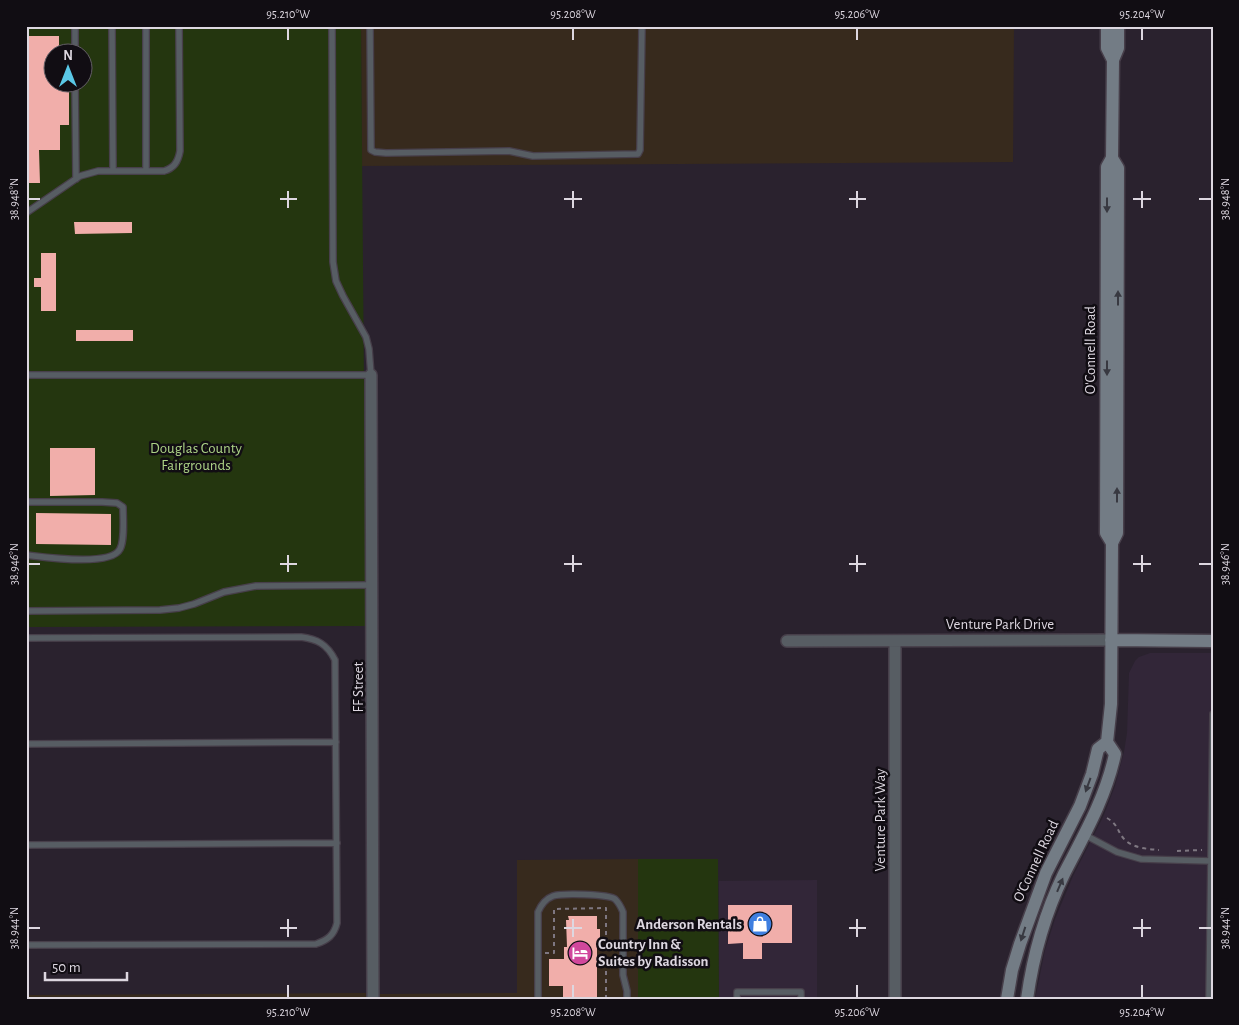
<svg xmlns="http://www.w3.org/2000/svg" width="1239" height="1025" font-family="'Alegreya Sans',sans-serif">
<rect width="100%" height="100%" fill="#2a222e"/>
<path fill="#372a1d" d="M361,26h653l-1,136 -651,4z
M638,859v140h-259v-5l138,-1v-133z
M366,993v6h-340v-4z"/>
<path fill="#322638" d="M1150,653h63v346h-178l10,-49 10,-31 18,-43 30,-59 12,-31 9,-34 3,-19 2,-60 6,-12 4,-4z
M817,880v119h-98v-118z"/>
<path fill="#24360f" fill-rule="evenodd" d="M26,26h335l5,600 -340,1zM52,52h30v30h-30z
M638,859h80l1,140h-81z"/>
<path fill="#f1aeaa" d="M26,36h33v16h-7v30h17v43h-9v25h-21l1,33h-14z
M74,222h58v11l-57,1z
M41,253h15v58h-15v-24h-7v-9h7z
M76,330h57v11h-57z
M50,448h45v47l-45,1z
M36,513l75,1v31l-75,-1z
M728,905h64v38h-30v16h-19v-16l-15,1z
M568,916h29v13h3v12h-3v58h-34v-13h-14v-27h15v-12h3l-1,-27h3z"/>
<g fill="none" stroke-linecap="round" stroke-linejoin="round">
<g stroke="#473f4a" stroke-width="8">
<path id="lane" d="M75,26v26
M112,26l1,145
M146,26v145
M370,26l1,124 4,2 11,1 123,-2 24,5 105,-2 2,-4 2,-124
M75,82l1,97
M26,213l54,-37 18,-5h66c10,-3 14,-9 16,-20l-1,-125
M26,375h345l-2,-26 -3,-12 -23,-41 -7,-15 -3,-19 -1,-236
M26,502h76l15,1 6,4c0,11 2,33 -3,42 -9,18 -76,8 -94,6
M26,611l134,-1 19,-2 15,-4 30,-12 32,-6 116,-1
M26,638l275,-1c16,2 26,7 34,23l2,263c-3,12 -9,17 -21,21l-290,1
M26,744l310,-2
M1085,835l32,17 24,7 70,2
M26,845l311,-2
M538,999v-87c3,-7 7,-13 15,-16 9,-3 55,-2 62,3 4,4 6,8 8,13v63l4,16v8
M737,999v-7h64v7
M1209,999l4,-285"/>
</g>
<g stroke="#473f4a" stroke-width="14">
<path id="street" d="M371,375l2,624
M787,641l324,-1
M895,641v358"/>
</g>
<g stroke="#473f4a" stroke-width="15">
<path id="secondary" d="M1107,26v22l6,12
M1112,543l-6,-10 1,-366 5,-9
M1111,640l102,1
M1007,999l5,-29 8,-26 26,-71 34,-67 12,-32 6,-25 9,-7 4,-38 1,-161 5,-10 1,-365 -6,-10 1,-98 5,-12v-22
M1027,999c6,-43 18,-86 37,-125 20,-39 42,-77 51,-120l-8,-12"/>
</g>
<path stroke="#7e7781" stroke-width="2" stroke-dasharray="4 4" stroke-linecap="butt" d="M1107,818c12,7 10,14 18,22 8,8 23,9 34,10
M1177,851l25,-1
M545,953h9v-44l52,-1v91"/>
<use href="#lane" stroke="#575d63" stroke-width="5.5"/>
<use href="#street" stroke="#575d63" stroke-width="11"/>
<use href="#secondary" stroke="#737c85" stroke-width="12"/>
</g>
<defs><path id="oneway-solid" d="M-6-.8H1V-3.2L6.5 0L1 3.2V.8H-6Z" transform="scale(1.25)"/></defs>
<g fill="#383941">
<use href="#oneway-solid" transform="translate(1107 205) rotate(90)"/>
<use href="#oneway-solid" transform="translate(1118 298) rotate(-90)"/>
<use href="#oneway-solid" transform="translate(1107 368) rotate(90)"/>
<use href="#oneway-solid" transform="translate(1117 495) rotate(-90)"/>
<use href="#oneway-solid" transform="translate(1088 785) rotate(110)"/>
<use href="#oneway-solid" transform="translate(1060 885) rotate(-67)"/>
<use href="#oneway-solid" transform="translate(1023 934) rotate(108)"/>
</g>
<path fill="none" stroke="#ddd7e0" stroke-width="2" d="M288,28v12M573,28v12M857,28v12M1142,28v12M288,191v17M573,191v17M857,191v17M1142,191v17M28,199h12M280,199h17M564,199h18M849,199h17M1133,199h18M1199,199h13M288,555v17M573,555v17M857,555v17M1142,555v17M28,564h12M280,564h17M564,564h18M849,564h17M1133,564h18M1199,564h13M288,919v18M573,919v18M857,919v18M1142,919v18M28,928h12M280,928h17M564,928h18M849,928h17M1133,928h18M1199,928h13M288,985v13M573,985v13M857,985v13M1142,985v13"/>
<defs>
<g id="shop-disc" transform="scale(1.25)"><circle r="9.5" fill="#3f7fe0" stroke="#110d13"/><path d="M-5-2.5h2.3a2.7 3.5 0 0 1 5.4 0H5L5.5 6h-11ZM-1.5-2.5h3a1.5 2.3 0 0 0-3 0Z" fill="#fff"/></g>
<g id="hotel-disc" transform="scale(1.25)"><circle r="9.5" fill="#d1479c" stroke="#110d13"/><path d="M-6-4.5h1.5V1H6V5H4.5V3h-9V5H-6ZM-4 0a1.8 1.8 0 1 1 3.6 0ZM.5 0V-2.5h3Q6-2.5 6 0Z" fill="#fff"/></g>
</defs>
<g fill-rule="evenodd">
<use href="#shop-disc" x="760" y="924"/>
<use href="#hotel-disc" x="580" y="953"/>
</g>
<g text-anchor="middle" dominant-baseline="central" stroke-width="5" stroke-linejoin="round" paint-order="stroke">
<g font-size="15" fill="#ddd7e0" stroke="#110d13">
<text transform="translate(1090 350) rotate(-90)">O'Connell Road</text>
<text x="1000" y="624">Venture Park Drive</text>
<text transform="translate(358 687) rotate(-90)">FF Street</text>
<text transform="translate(880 820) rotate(-90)">Venture Park Way</text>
<text transform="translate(1036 861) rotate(-65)">O'Connell Road</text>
</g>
<g font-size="15" fill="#acd286" stroke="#110d13">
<text x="196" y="448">Douglas County<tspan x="196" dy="17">Fairgrounds</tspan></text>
</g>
<g font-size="15" font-weight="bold" fill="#ddd7e0" stroke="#110d13" text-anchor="end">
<text x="742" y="924">Anderson Rentals</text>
<text x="598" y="944" text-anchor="start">Country Inn &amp;<tspan x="598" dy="17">Suites by Radisson</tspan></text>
</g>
</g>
<rect width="1239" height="1025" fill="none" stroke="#110d13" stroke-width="55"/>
<g transform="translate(68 68)"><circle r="24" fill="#110d13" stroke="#635e65"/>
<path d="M0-4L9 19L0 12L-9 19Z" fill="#5ac8e6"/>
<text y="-8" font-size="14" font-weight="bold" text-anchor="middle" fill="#ddd7e0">N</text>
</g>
<path d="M45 972v8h82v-8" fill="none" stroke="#ddd7e0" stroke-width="2.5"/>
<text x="52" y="972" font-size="15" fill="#ddd7e0" stroke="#110d13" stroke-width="4" paint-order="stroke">50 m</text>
<rect x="28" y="28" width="1184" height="970" fill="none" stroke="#ddd7e0" stroke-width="2"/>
<g font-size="12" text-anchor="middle" fill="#ddd7e0">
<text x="288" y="18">95.210°W</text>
<text x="573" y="18">95.208°W</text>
<text x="857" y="18">95.206°W</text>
<text x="1142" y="18">95.204°W</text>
<text transform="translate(14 199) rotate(-90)" y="4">38.948°N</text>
<text transform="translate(1225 199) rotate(-90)" y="4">38.948°N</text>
<text transform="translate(14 564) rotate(-90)" y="4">38.946°N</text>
<text transform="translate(1225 564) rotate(-90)" y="4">38.946°N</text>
<text transform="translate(14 928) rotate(-90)" y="4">38.944°N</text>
<text transform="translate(1225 928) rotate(-90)" y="4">38.944°N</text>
<text x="288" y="1016">95.210°W</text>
<text x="573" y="1016">95.208°W</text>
<text x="857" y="1016">95.206°W</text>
<text x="1142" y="1016">95.204°W</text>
</g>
</svg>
